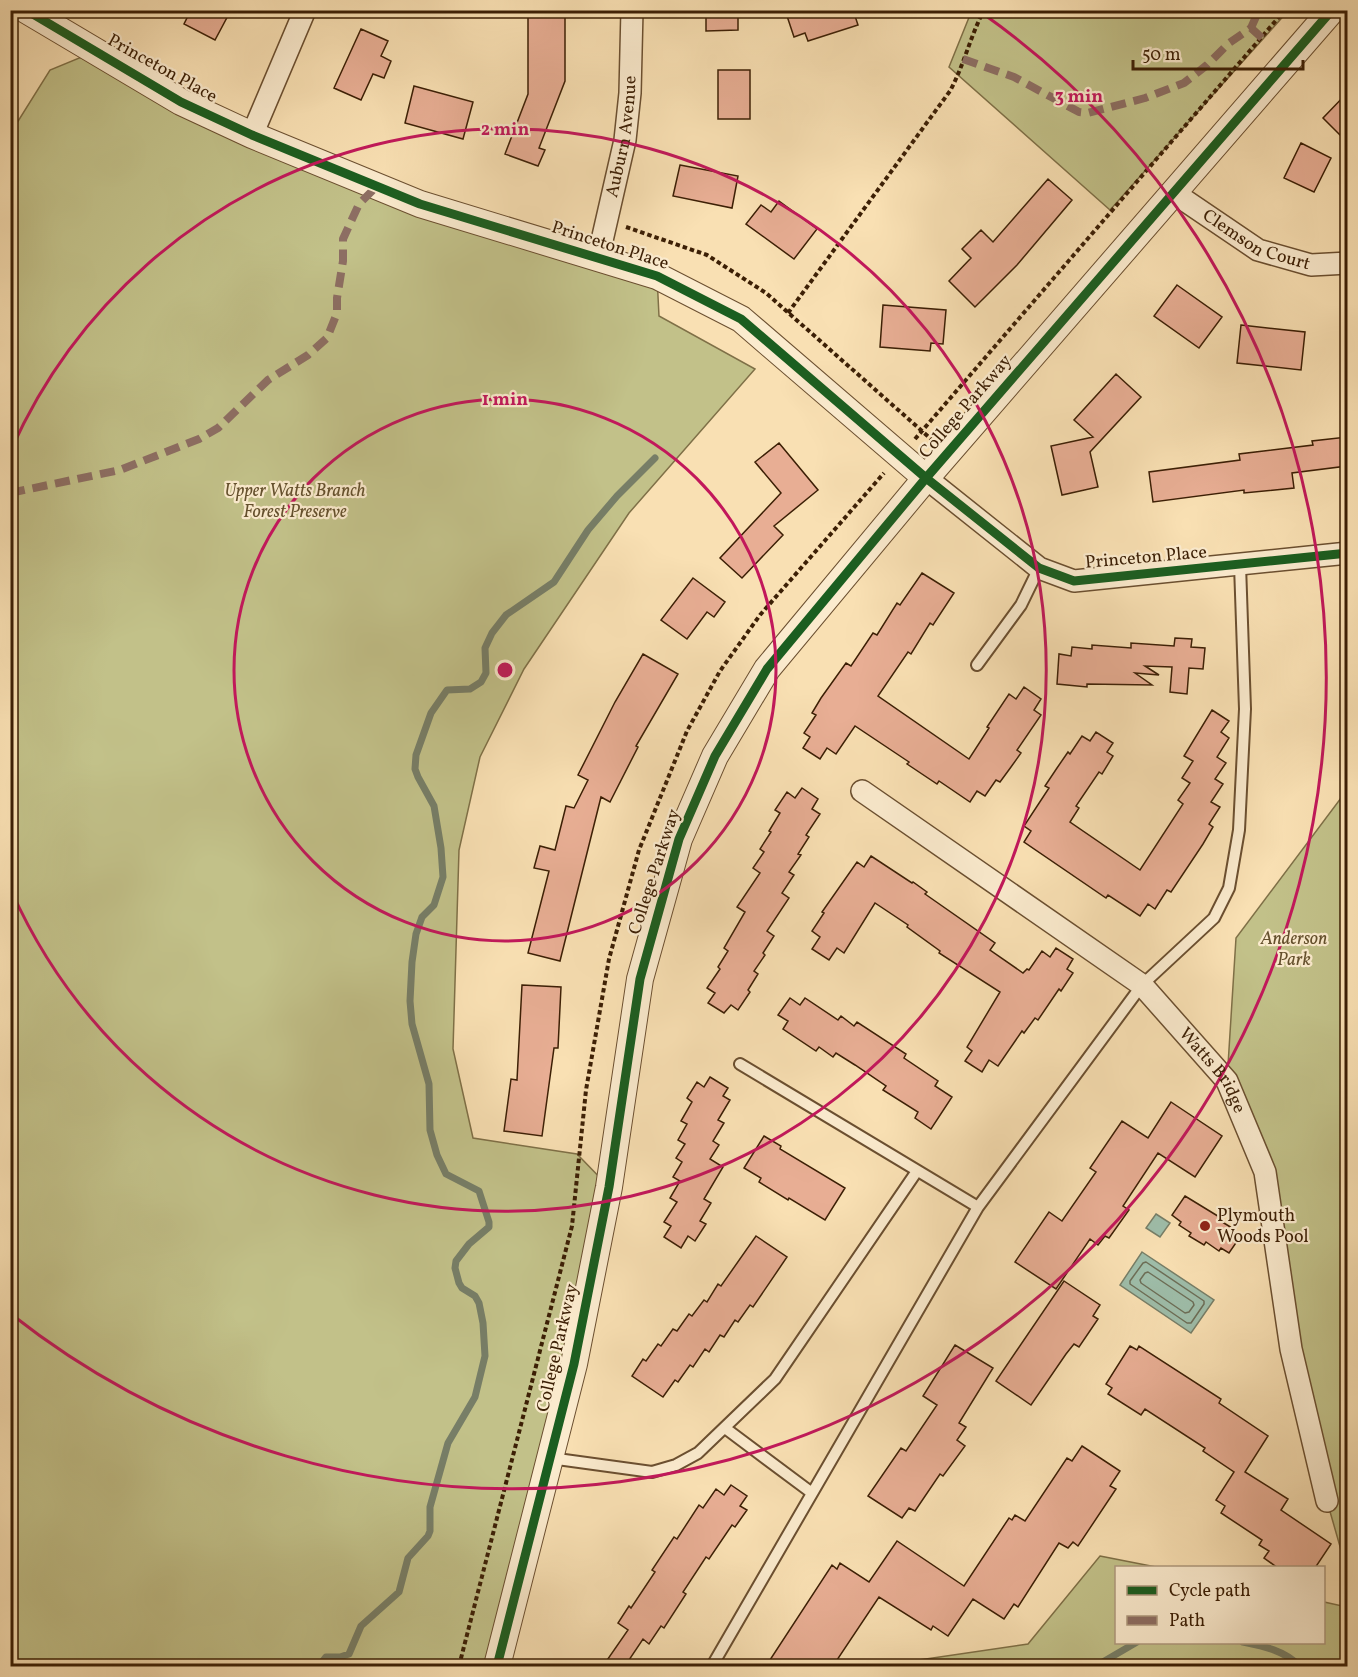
<svg xmlns="http://www.w3.org/2000/svg" width="1358" height="1677" font-family="Vollkorn,serif">
<rect width="100%" height="100%" fill="#f9e0b3"/>
<filter id="stains"><feTurbulence type="fractalNoise" baseFrequency=".00333" numOctaves="4"/><feColorMatrix values="0 0 0 0 .2 0 0 0 0 .09 0 0 0 0 .02 0 0 0 .5 -.17"/></filter>
<radialGradient id="worn" r=".72"><stop offset=".6" stop-color="#630" stop-opacity="0"/><stop offset="1" stop-color="#630" stop-opacity=".3"/></radialGradient>
<path fill="#c2c189" stroke="#7f7047" stroke-width="1.5" d="M972,10h316v1l-178,199 -161,-143z
M96,51l156,84 405,141 2,40 96,53 -126,144 -105,156 -44,88 -21,93 -6,199 20,89 104,16 32,33 -112,479h-486l-1,-1532 40,-64z
M1347,790v781l-20,-70 -62,-329 -38,-91 9,-143z
M1100,1556l56,11 -40,1v74h208v-40l23,5v59h-469l150,-22z"/>
<path fill="#9ebda9" stroke="#777e67" stroke-width="1.5" d="M1156,1214l14,9 -10,14 -14,-9z
M1142,1252l72,48 -23,33 -71,-48z"/>
<g fill="none" stroke-linecap="round" stroke-linejoin="round">
<path stroke="#6d6e57" stroke-width="1.5" d="M1146,1262l58,39v3l-13,19h-4l-57,-39v-3l13,-18z
M1148,1272l45,30 1,3 -5,7 -4,1 -44,-30 -1,-3 5,-7z"/>
<path stroke="#777e67" stroke-width="7" d="M1243,1642c20,4 43,9 56,24
M319,1666l7,-9h14l9,-3 12,-28 38,-34 9,-34 20,-22 2,-5v-24l18,-64 27,-46 10,-41 -2,-33 -4,-20 -4,-7 -13,-8 -3,-5 -4,-15 1,-7 13,-17 20,-17v-5l-10,-31 -33,-17 -9,-19 -7,-25 -1,-46 -17,-60 -2,-23 2,-39 4,-28 6,-17 12,-12 9,-28 -2,-29 -7,-42 -16,-29 -3,-8 1,-14 15,-42 16,-23 23,-1 11,-7 5,-9 -1,-25 7,-15 14,-18 48,-33 34,-52 29,-34 38,-38
M1096,1666l41,-24"/>
</g>
<path fill="#e8ae94" stroke="#3c1f05" stroke-width="1.5" d="M191,10h40l-16,30 -31,-16z
M706,10h32v20l-32,1z
M785,10h68l5,15 -50,16 -3,-8 -11,4z
M528,14h37v67l-26,67 6,2 -7,16 -33,-12 23,-60z
M361,29l27,12 -7,15 10,5 -7,17 -11,-4 -12,26 -27,-12z
M718,70h32v49h-32z
M414,86l59,16 -10,37 -58,-16z
M1347,93v49l-24,-24z
M1301,143l30,15 -17,34 -30,-14z
M680,165l58,11 -6,32 -59,-12z
M1048,179l24,21 -55,65 -42,42 -26,-26 22,-23 -9,-9 19,-19 12,12z
M779,201l38,28 -23,30 -48,-35 15,-19 10,7z
M1177,285l45,32 -23,31 -45,-32z
M883,305l63,5 -3,34 -12,-1 -1,8 -50,-4z
M1241,325l64,7 -4,38 -64,-7z
M1116,374l25,23 -51,55 8,35 -36,8 -11,-49 42,-9 -19,-17z
M1347,437v29l-55,7 2,15 -50,5v-3l-91,12 -4,-30 91,-12 -1,-6 74,-9 -1,-4z
M779,443l39,47 -44,36 9,9 -41,43 -22,-20 61,-65 -26,-31z
M922,573l32,20 -21,32 -3,-2 -19,31 -3,-2 -30,44 91,63 20,-31 -2,-1 22,-33 7,5 8,-12 17,12 -7,11 7,5 -24,35 4,3 -10,14 -11,15 -4,-2 -11,16 -8,-5 -7,11 -31,-21 -2,3 -30,-20 2,-2 -54,-36 -19,28 -9,-6 -7,11 -17,-11 7,-11 -6,-4 12,-18 -4,-2 9,-15 25,-35 5,3 22,-33 4,2 20,-32 3,2z
M693,578l32,24 -11,15 -7,-5 -20,27 -26,-19z
M1175,638l17,1 -1,8 14,1 -2,21 -14,-1 -2,26 -17,-2 2,-25 -27,-1 14,9 -24,-2 17,12 -65,-1v3l-30,-3 2,-30 12,2 1,-9 20,2v-4l39,3v-5l43,3z
M643,654l35,20 -42,72 2,1 -28,55 -9,-5 -41,164 -32,-8 21,-82 -15,-3 6,-22 15,4 11,-44 8,2 14,-28 -10,-5 37,-73z
M1212,710l17,11 -8,11 8,6 -12,19 9,6 -11,16 8,5 -12,18 9,5 -11,17 4,3 -10,17 -32,48 -4,-2 -12,19 -7,-5 -8,12 -32,-21 -2,3 -82,-56 7,-11 -7,-5 25,-38 -4,-2 12,-18 11,-16 2,2 12,-18 8,5 6,-9 17,11 -6,9 6,4 -11,18 -3,-2 -23,34 3,2 -9,14 70,48 43,-66 -5,-4 12,-17 -8,-5 11,-17 -9,-5z
M802,788l16,11 -6,10 8,5 -14,21 3,2 -11,17 3,1 -12,17 5,3 -12,18 7,5 -22,33 7,5 -11,17 2,2 -11,16 4,3 -10,16 2,2 -12,18 -7,-5 -7,8 -16,-10 7,-10 -8,-5 13,-19 -2,-2 10,-16 -4,-3 21,-36 -8,-5 23,-34 -7,-5 11,-16 -4,-3 11,-17 -2,-1 11,-18 -5,-3 12,-18 8,6z
M871,856l41,27 1,-1 14,10 -2,2 70,49 -5,7 33,23 4,-4 2,1 13,-19 8,6 6,-9 17,11 -6,10 6,4 -12,18 -2,-2 -21,31 -3,-2 -11,15 -2,-2 -24,35 -9,-6 -7,12 -17,-11 7,-10 -5,-4 33,-55 -61,-39 1,-2 -33,-24 1,-2 -33,-22 -31,50 -7,-5 -8,12 -17,-11 8,-12 -8,-6 12,-18 -2,-1 35,-50 7,5z
M522,985l39,2 -3,61h-4l-12,88 -38,-5 7,-52 6,1z
M790,998l10,7 5,-7 33,22 3,-4 13,10 3,-4 49,32 -2,4 34,23 -3,5 17,11 -21,32 -16,-11 3,-6 -35,-22 3,-4 -31,-21 -19,-12 -3,4 -14,-10 -3,4 -33,-22 5,-8 -10,-6z
M710,1077l18,11 -5,8 7,4 -12,20 6,3 -11,18 6,4 -9,14 13,8 -19,32 7,4 -11,18 6,3 -11,17 -7,-5 -7,12 -17,-11 7,-11 -7,-4 13,-20 -7,-4 10,-17 -7,-4 9,-15 -6,-4 9,-14 -7,-4 9,-16 -6,-3 11,-19 -5,-4 10,-16 7,5z
M1171,1102l51,34 -27,41 -37,-24 -35,53 6,4 -20,28 -4,-2 -7,9 -8,-6 -34,50 -41,-27 34,-50 13,9 34,-49 -6,-4 32,-47 26,17z
M764,1136l17,10 -1,3 65,39 -20,32 -36,-22 -1,2 -29,-18 2,-4 -17,-10z
M1185,1196l36,22 -2,2 13,8 -2,2 10,7 -11,16 -8,-5 -2,3 -13,-9 -2,3 -15,-9 2,-3 -12,-8 2,-3 -9,-7z
M756,1236l31,21 -34,50 -3,-2 -12,17 -3,-2 -11,17 -4,-2 -11,17 -4,-3 -12,18 -3,-2 -12,17 -3,-2 -12,17 -31,-21 11,-17 3,2 12,-17 3,2 12,-17 4,2 12,-17 3,2 12,-16 3,2 11,-18 3,2z
M1064,1281l36,24 -7,11 5,3 -19,28 -5,-3 -8,10 -35,51 -35,-24z
M955,1345l38,23 -34,55 7,4 -9,13 8,6 -22,30 -3,-2 -25,37 -6,-3 -7,10 -34,-22 33,-48 5,3 31,-46 -14,-9z
M1130,1346l7,4 2,-4 82,53 -2,4 49,33 -23,36 43,27 -7,11 50,34 -16,24h-37l-14,-10 5,-7 -10,-6 3,-5 -41,-27 4,-7 -9,-6 18,-28 -31,-21 2,-3 -60,-39 -4,6 -33,-21 4,-6 -6,-4z
M1082,1446l38,25 -10,15 6,3 -38,57 -5,-4 -5,6 -9,-5 -41,64 -4,-3 -10,15 -31,-20 -25,37 -15,-10 -2,4 -52,-33 -46,69h-67l66,-101 5,4 3,-6 29,19 28,-41 67,45 45,-68 3,2 3,-5 10,6 42,-63 5,3z
M731,1485l16,11 -7,10 7,4 -12,17 -3,-2 -23,34 -3,-2 -23,35 3,2 -22,34 -3,-2 -12,18 -6,-5 -18,27h-22l25,-36 -10,-7 11,-17 2,2 24,-36 -3,-2 22,-33 3,2 22,-34 4,3 13,-19 8,6z"/>
<g fill="none" stroke-linecap="round" stroke-linejoin="round">
<g stroke="#6b4f30" stroke-width="14">
<path id="service" d="M977,665l44,-60 18,-37
M740,1064l238,143
M725,1428l87,65
M550,1458l102,14 24,-7 22,-12 77,-74 142,-208
M712,1666l266,-459 164,-222 72,-67 15,-30 10,-58 6,-121 -5,-144"/>
</g>
<g stroke="#6b4f30" stroke-width="24">
<g id="minor">
<path d="M252,135l53,-125"/>
<path id="s1" d="M1174,193l84,57 53,15 37,-2"/>
<path id="s2" d="M598,258l27,-118 5,-47 2,-83"/>
<path d="M926,478l113,90 35,13 274,-28"/>
<path id="s3" d="M862,791l280,194 85,96 38,91 26,177 36,152"/>
</g>
</g>
<g stroke="#6b4f30" stroke-width="28">
<path id="tertiary" d="M26,10l155,92 71,33 168,69 237,72 84,43 185,159
M497,1666l77,-302 35,-177 31,-208 39,-140 36,-83 52,-87 159,-191 406,-468"/>
</g>
<path stroke="#3c1f05" stroke-width="4" stroke-dasharray="4.5 3" stroke-linecap="butt" d="M626,227l81,28 59,38 165,146
M788,313l162,-222c14,-26 20,-54 34,-81
M915,439l370,-429
M459,1666l113,-440 14,-136 23,-131 30,-109 48,-119 33,-60 40,-56 124,-142"/>
<use href="#service" stroke="#fbebce" stroke-width="10"/>
<use href="#minor" stroke="#fbebce" stroke-width="21"/>
<use href="#tertiary" stroke="#fbebce" stroke-width="26"/>
<path stroke="#8d6e63" stroke-width="8" stroke-dasharray="15 8" stroke-linecap="butt" d="M1251,28l11,10
M963,59l51,18 65,35 9,1 57,-15 39,-15 23,-18 22,-22 22,-15 8,-18
M10,493l110,-23 79,-31 19,-11 50,-48 40,-25 19,-17 10,-25v-15l6,-37v-22l16,-35 14,-14"/>
<g stroke="#fbebce" stroke-width="13">
<path id="cycleway" d="M26,10l155,92 71,33 168,69 237,72 84,43 185,159 113,90 35,13 274,-28
M497,1666l77,-302 35,-177 31,-208 39,-140 36,-83 52,-87 159,-191 406,-468"/>
</g>
<use href="#cycleway" stroke="#1b5e20" stroke-width="9"/>
</g>
<g fill="none" stroke="#c2185b" stroke-width="3">
<circle cx="505" cy="670" r="271"/>
<path d="M11 450A541 541 0 1 1 11 890"/>
<path d="M982 13A812 812 0 1 1 11 1314"/>
</g>
<circle fill="#8f2418" stroke="#fbebce" stroke-width="2" cx="1205" cy="1226" r="6"/>
<g text-anchor="middle" dominant-baseline="central" stroke-width="4.5" stroke-linejoin="round" paint-order="stroke">
<g font-size="18" fill="#3c1f05" stroke="#fbebce">
<text transform="translate(162 69) rotate(29)">Princeton Place</text>
<text stroke="none"><textPath href="#s2" startOffset="124">Auburn Avenue</textPath></text>
<text stroke="none"><textPath href="#s1" startOffset="96">Clemson Court</textPath></text>
<text transform="translate(610 246) rotate(18)">Princeton Place</text>
<text transform="translate(966 407) rotate(-49)">College Parkway</text>
<text transform="translate(1146 558) rotate(-5)">Princeton Place</text>
<text transform="translate(655 872) rotate(-72)">College Parkway</text>
<text stroke="none"><textPath href="#s3" startOffset="452">Watts Bridge</textPath></text>
<text transform="translate(558 1348) rotate(-77)">College Parkway</text>
</g>
<g font-size="18" font-style="italic" fill="#64502d" stroke="#fbebce">
<text x="295" y="491">Upper Watts Branch<tspan x="295" dy="21">Forest Preserve</tspan></text>
<text x="1294" y="939">Anderson<tspan x="1294" dy="21">Park</tspan></text>
</g>
<g font-size="18" fill="#3c1f05" stroke="#fbebce" text-anchor="start">
<text x="1217" y="1216">Plymouth<tspan x="1217" dy="21">Woods Pool</tspan></text>
</g>
</g>
<circle cx="505" cy="670" r="9" fill="#c2185b" stroke="#fbebce" stroke-width="3"/>
<g font-size="18" text-anchor="middle" font-weight="bold" fill="#c2185b" stroke="#fbebce" stroke-width="4.5" stroke-linejoin="round" paint-order="stroke">
<text x="1079" y="102">3 min</text>
<text x="505" y="135">2 min</text>
<text x="505" y="405">1 min</text>
</g>
<rect width="1358" height="1677" fill="none" stroke="#f9e0b3" stroke-width="36"/>
<rect x="12" y="12" width="1334" height="1653" fill="none" stroke="#3c1f05" stroke-width="3"/>
<rect x="18" y="18" width="1322" height="1641" fill="none" stroke="#3c1f05" stroke-width="1.5"/>
<rect x="1115" y="1566" width="210" height="78" fill="#fbebce" stroke="#af997e" stroke-width="1.5"/>
<rect x="1127" y="1586" width="30" height="9" fill="#1b5e20" stroke="#af997e" stroke-width="1.5"/>
<text x="1169" y="1596" font-size="18" fill="#3c1f05">Cycle path</text>
<rect x="1127" y="1616" width="30" height="9" fill="#8d6e63" stroke="#af997e" stroke-width="1.5"/>
<text x="1169" y="1626" font-size="18" fill="#3c1f05">Path</text>
<path d="M1133 60v9h170v-9" fill="none" stroke="#3c1f05" stroke-width="3"/>
<text x="1142" y="60" font-size="18" fill="#3c1f05" stroke="#fbebce" stroke-width="4.5" paint-order="stroke">50 m</text>
<rect width="100%" height="100%" filter="url(#stains)"/>
<rect width="100%" height="100%" fill="url(#worn)"/>
</svg>
